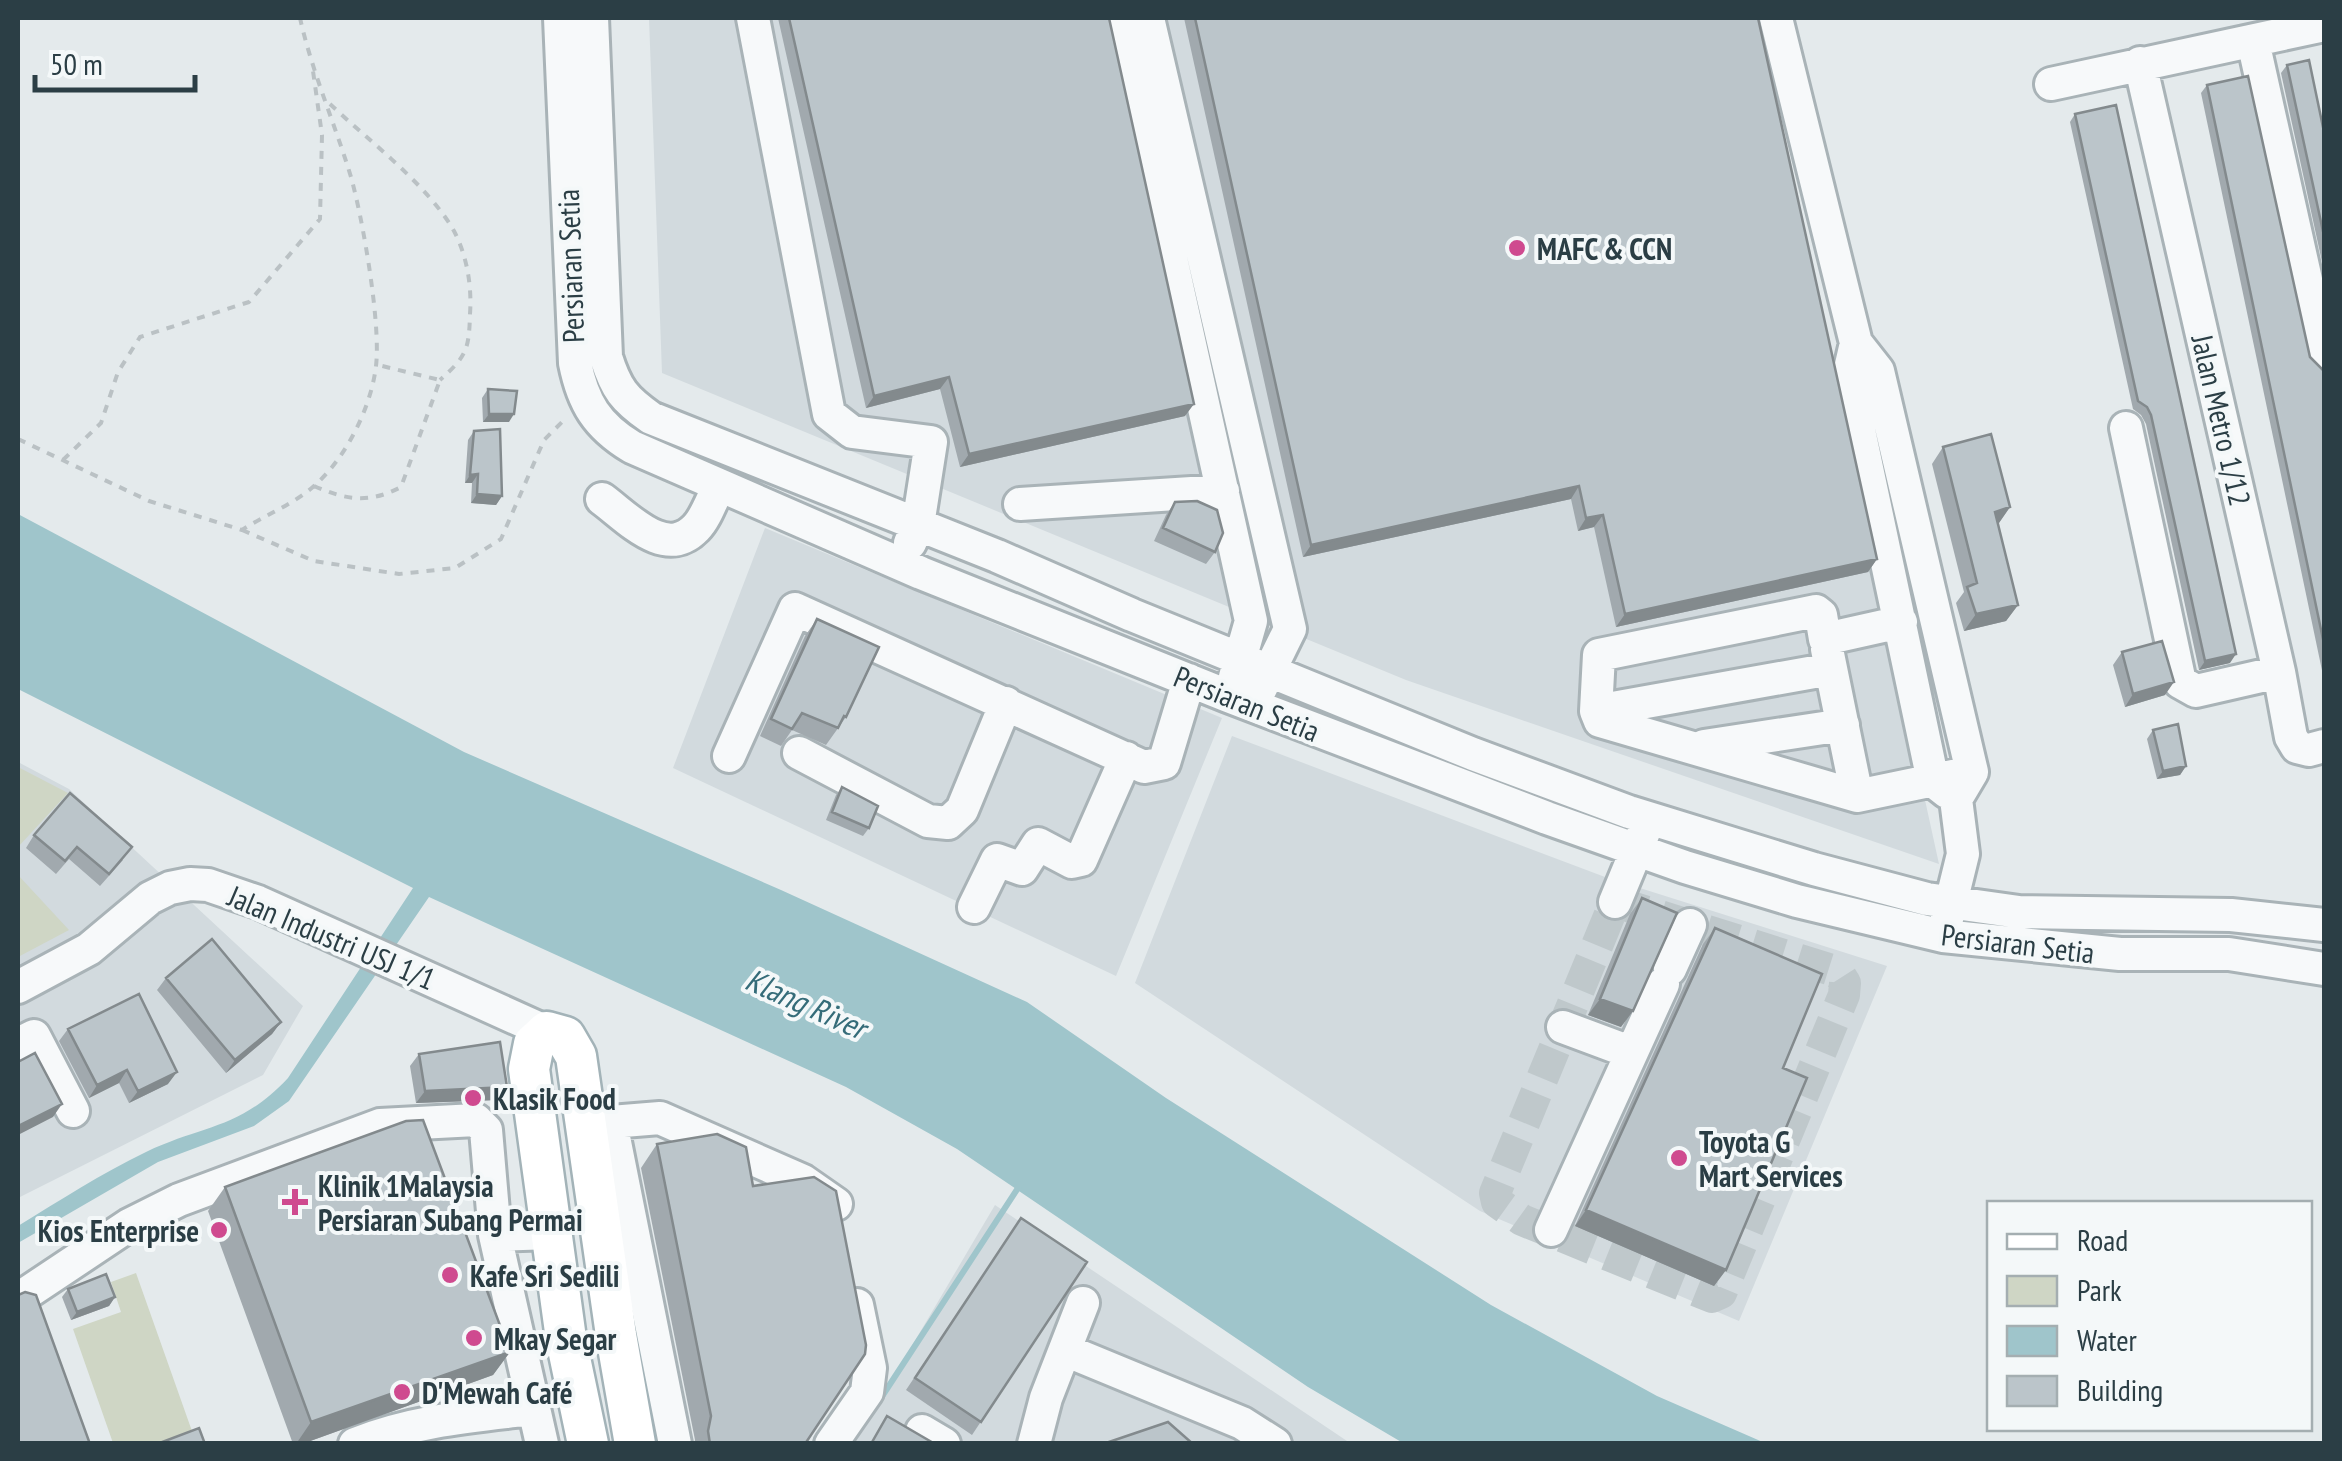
<svg xmlns="http://www.w3.org/2000/svg" width="2342" height="1461" font-family="'PT Sans Narrow',sans-serif">
<rect width="100%" height="100%" fill="#e4eaec"/>
<path fill="#d2dade" d="M649,18h1105l185,846 -533,-184 -744,-307z
M765,528l457,190 -106,258 -443,-208z
M1232,736l373,141 282,89 -148,355 -259,-110 -345,-228z
M18,762l51,27 234,217 -40,69 -245,123z
M995,1205l355,238 -496,1z"/>
<path fill="#cfd6c5" d="M18,767l50,26 -50,54z
M18,875l51,55 -51,27z
M136,1273l57,161 -26,9h-54l-40,-114 48,-17 -10,-30z"/>
<path fill="#9fc5cb" d="M18,514l446,238 317,138 246,112 139,96 325,207 166,91 108,47h-362l-95,-56 -351,-238 -111,-62 -417,-190 -140,204 -35,25 -96,36 -140,81v-17c41,-25 84,-53 128,-74 59,-28 93,-22 142,-74l125,-190 -395,-199z"/>
<g fill="none" stroke-linecap="round" stroke-linejoin="round">
<path stroke="#9fc5cb" stroke-width="6" d="M879,1401l141,-216"/>
<path stroke="#bfc8cb" stroke-width="32" stroke-dasharray="32 16" stroke-linecap="butt" d="M1615,902l223,70 7,11 -1,12 -123,298 -9,4 -190,-77 -25,-18 -2,-9z"/>
<g stroke="#a9b3b7" stroke-width="38">
<path id="minor" d="M560,18l15,345c8,40 22,63 57,84l289,126 307,123 319,122 138,49 112,34 146,35 177,18h109l95,15
M592,18l14,339c10,32 18,42 45,61l346,138 135,59 341,139 156,58 185,57 113,30 92,13 212,3 93,10
M753,18l76,396 23,18 79,10 -13,83 -8,18
M1118,18l133,603 -16,56
M1148,18l142,611 -30,61
M1776,18l80,325 22,28 94,401 -16,27 7,55 -17,69
M2253,41l71,320
M2140,63l139,609 12,65 6,10 12,3 15,-4
M2051,84l273,-59
M1856,343l-8,35 85,403 14,11
M2126,428l54,254 16,9 83,-19
M602,499c26,19 63,61 94,29 10,-10 16,-29 23,-42
M1020,504l203,-13
M1901,622l-76,17 -4,-24 -5,-4 -217,44 -3,56 4,10 257,75 115,-24
M1827,649l30,147
M1596,711l235,-42
M1704,746l139,-21
M799,753l129,68 20,2 14,-13 44,-107
M729,756l66,-147 349,158 20,-4 25,-83
M1615,902l29,-70
M974,907l23,-47 25,9 16,-25 34,18 9,-2 45,-102
M1670,969l20,-44
M18,987l71,-38 61,-51 20,-10 20,-4 18,1 50,17 289,130
M1563,1027l67,25
M18,1044l16,-8 39,75
M611,1122l49,-4 143,63 33,23
M590,1129l21,-7 64,322
M1551,1230l112,-246
M495,1235l58,-2
M18,1299l111,-74 50,-25 201,-75 96,-5 10,10 9,105 47,209
M1065,1350l177,73 33,21
M922,1431l22,13
M355,1444c57,-23 117,-28 178,-35
M831,1444l36,-52 3,-24 -13,-63
M1034,1444l12,-46 37,-95"/>
</g>
<g stroke="#a3b3b8" stroke-width="45">
<path id="major" d="M588,1444l-22,-105 -37,-270 5,-25 13,-12 18,5 11,19 40,279 19,109"/>
</g>
<path stroke="#bac1c4" stroke-width="4" stroke-dasharray="8 8" stroke-linecap="butt" d="M330,104c39,37 98,81 124,127 13,25 18,55 16,83 -1,35 -3,42 -30,66
M18,439l131,62 93,29c23,-15 52,-26 72,-44 32,-28 57,-78 62,-120 5,-42 -13,-146 -25,-189 -16,-53 -39,-105 -51,-159
M63,460l38,-37 17,-51 22,-35 109,-35 71,-83 2,-84 -9,-64
M314,486c32,14 55,18 87,1l39,-107 -62,-15
M242,530l72,31 85,13 56,-6 46,-29 43,-99 23,-23"/>
<use href="#minor" stroke="#f7f9fa" stroke-width="32"/>
<use href="#major" stroke="#fff" stroke-width="40"/>
</g>
<path fill="#a1a9ae" d="M778,18h331l76,398 -225,51 -20,-78 -74,19z
M1184,18h574l119,541 -9,13 -252,55 -22,-100 -16,4 -7,-32 -268,58z
M2287,65l37,67v139l-43,-198z
M2207,85l103,272 14,14v309l-123,-587z
M2075,114l155,549 -31,7 -53,-246 -5,-9 -8,-6 -63,-287z
M488,389l21,33h-26l-1,-24z
M474,431l28,65 -6,9 -25,-2 1,-20h-7l3,-43z
M1943,447l67,60 -12,17 20,81 -12,16 -42,10 -8,-28 8,-11 -32,-128z
M1175,502l40,50 -9,12 -52,-23 12,-26z
M817,619l29,98 -20,28 -34,-15 -11,16 -21,-10 45,-100z
M2122,652l43,43 -40,12 -12,-42z
M2153,730l33,36 -6,9 -23,4 -10,-40z
M842,787l27,41 -6,8 -37,-16 10,-25z
M34,835l89,25 -23,26 -31,-27 -13,15 -30,-26z
M1642,898l-21,129 -33,-12 42,-101z
M1715,928l11,342 -12,16 -139,-60 128,-282z
M166,978l115,44 -9,12 -46,39 -69,-83z
M68,1029l100,55 -39,19 -10,-20 -30,15 -30,-57z
M419,1054l88,33 -9,13 -82,3 -6,-37z
M657,1144l96,42 52,258h-111l1,-4 -54,-272z
M225,1187l285,165 -17,23 -191,69h-9l-85,-233z
M1021,1218l66,44 -115,173 -66,-45z
M68,1289l47,8 -6,9 -38,14 -9,-23z"/>
<path fill="#838a8d" d="M949,377l-9,12 -74,19 8,-12z
M1194,404l-9,12 -225,51 9,-13z
M489,414h25l-5,8h-26z
M478,474l-6,9h-7l5,-8z
M1579,486l-8,13 -268,58 8,-12z
M477,494l25,2 -6,9 -25,-2z
M2010,507l-11,16 -16,5 12,-16z
M1603,515l-9,12 -16,4 8,-13z
M1877,559l-9,13 -252,55 9,-13z
M2018,605l-12,16 -42,10 12,-17z
M2236,654l-6,9 -31,7 6,-9z
M2174,682l-9,13 -40,12 8,-13z
M2186,766l-6,9 -23,4 6,-8z
M1600,999l33,12 -12,16 -33,-12z
M281,1022l-9,12 -46,39 9,-13z
M127,1070l-8,13 -30,15 8,-13z
M177,1072l-9,12 -39,19 9,-12z
M507,1087l-9,13 -82,3 9,-12z
M62,1104l-9,13 -35,18v-9z
M1586,1210l140,60 -12,16 -139,-60z
M115,1297l-6,9 -38,14 6,-8z
M510,1352l-17,23 -191,69h-6l15,-22z"/>
<path fill="#bbc5ca" stroke="#838a8d" stroke-width="2.5" d="M789,18h320l85,386 -225,50 -20,-77 -75,19z
M1195,18h563l119,541 -252,55 -22,-99 -17,3 -7,-32 -268,59z
M2309,60l15,72v104l-37,-171z
M2248,76l62,281 14,14v273l-117,-559z
M2116,105l120,549 -31,7 -54,-246 -4,-8 -9,-6 -63,-287z
M488,389l29,2 -3,23h-25z
M500,429l2,67 -25,-2 1,-20 -8,1 4,-44z
M1991,434l19,73 -15,5 23,93 -42,9 -9,-27 10,-4 -34,-136z
M1197,501l20,9 6,23 -8,19 -52,-24 12,-26z
M817,619l62,28 -33,70 -2,-1 -6,12 -36,-15 -10,16 -21,-10z
M2162,641l12,41 -41,12 -11,-42z
M2178,724l8,42 -23,5 -10,-41z
M842,787l36,19 -9,22 -37,-16z
M70,793l62,54 -23,27 -32,-27 -12,14 -31,-26z
M1642,898l35,15 -44,98 -33,-12z
M1715,928l107,46 -39,94 24,10 -81,192 -140,-60z
M212,939l69,83 -46,38 -69,-82z
M139,994l38,78 -39,19 -11,-21 -30,15 -29,-56z
M500,1042l7,45 -82,4 -6,-37z
M35,1053l27,51 -44,22v-64z
M423,1120l87,232 -199,70 -86,-235 181,-66z
M717,1134l29,13 7,39 61,-9 22,14 30,154 -1,9 -60,90h-95l-2,-13 3,-15 -54,-272z
M1021,1218l66,44 -106,160 -66,-44z
M106,1274l9,23 -38,15 -9,-23z
M25,1292l11,3 54,149h-72v-149z
M887,1416l48,28h-64z
M1168,1422l25,22h-90z
M199,1428l6,16h-48z"/>
<g fill="#cf4a8f" stroke="#f4f8f9" stroke-width="4">
<circle cx="1517" cy="248" r="10"/>
<circle cx="473" cy="1098" r="10"/>
<circle cx="1679" cy="1158" r="10"/>
<path d="M290 1187h10v10h10v10h-10v10h-10v-10h-10v-10h10z"/>
<circle cx="219" cy="1230" r="10"/>
<circle cx="450" cy="1275" r="10"/>
<circle cx="474" cy="1338" r="10"/>
<circle cx="402" cy="1392" r="10"/>
</g>
<g text-anchor="middle" dominant-baseline="central" stroke-width="8" stroke-linejoin="round" paint-order="stroke">
<g font-size="30" font-weight="bold" fill="#2b3e45" stroke="#f4f8f9" text-anchor="start">
<text x="1537" y="248">MAFC &amp; CCN</text>
<text x="493" y="1098">Klasik Food</text>
<text x="1699" y="1141">Toyota G<tspan x="1699" dy="34">Mart Services</tspan></text>
<text x="318" y="1185">Klinik 1Malaysia<tspan x="318" dy="34">Persiaran Subang Permai</tspan></text>
<text x="199" y="1230" text-anchor="end">Kios Enterprise</text>
<text x="470" y="1275">Kafe Sri Sedili</text>
<text x="494" y="1338">Mkay Segar</text>
<text x="422" y="1392">D'Mewah Café</text>
</g>
<g font-size="30" fill="#2b3e45" stroke="#f4f8f9">
<text transform="translate(570 266) rotate(-92)">Persiaran Setia</text>
<text transform="translate(2222 420) rotate(77)">Jalan Metro 1/12</text>
<text transform="translate(1247 703) rotate(22)">Persiaran Setia</text>
<text transform="translate(332 937) rotate(23)">Jalan Industri USJ 1/1</text>
<text transform="translate(2018 943) rotate(7)">Persiaran Setia</text>
</g>
<g font-size="32" font-style="italic" fill="#356c79" stroke="#f4f8f9">
<text transform="translate(806 1003) rotate(24)">Klang River</text>
</g>
</g>
<rect width="2342" height="1461" fill="none" stroke="#2b3e45" stroke-width="40"/>
<rect x="1987" y="1201" width="325" height="230" fill="#f4f8f9" stroke="#a4aeb1" stroke-width="2.5"/>
<rect x="2007" y="1234" width="50" height="15" fill="#ffffff" stroke="#a4aeb1" stroke-width="2.5"/>
<text x="2077" y="1251" font-size="30" fill="#2b3e45">Road</text>
<rect x="2007" y="1276" width="50" height="30" fill="#cfd6c5" stroke="#a4aeb1" stroke-width="2.5"/>
<text x="2077" y="1301" font-size="30" fill="#2b3e45">Park</text>
<rect x="2007" y="1326" width="50" height="30" fill="#9fc5cb" stroke="#a4aeb1" stroke-width="2.5"/>
<text x="2077" y="1351" font-size="30" fill="#2b3e45">Water</text>
<rect x="2007" y="1376" width="50" height="30" fill="#bbc5ca" stroke="#a4aeb1" stroke-width="2.5"/>
<text x="2077" y="1401" font-size="30" fill="#2b3e45">Building</text>
<path d="M35 75v15h160v-15" fill="none" stroke="#2b3e45" stroke-width="5"/>
<text x="50" y="75" font-size="30" fill="#2b3e45" stroke="#f4f8f9" stroke-width="8" paint-order="stroke">50 m</text>
</svg>
